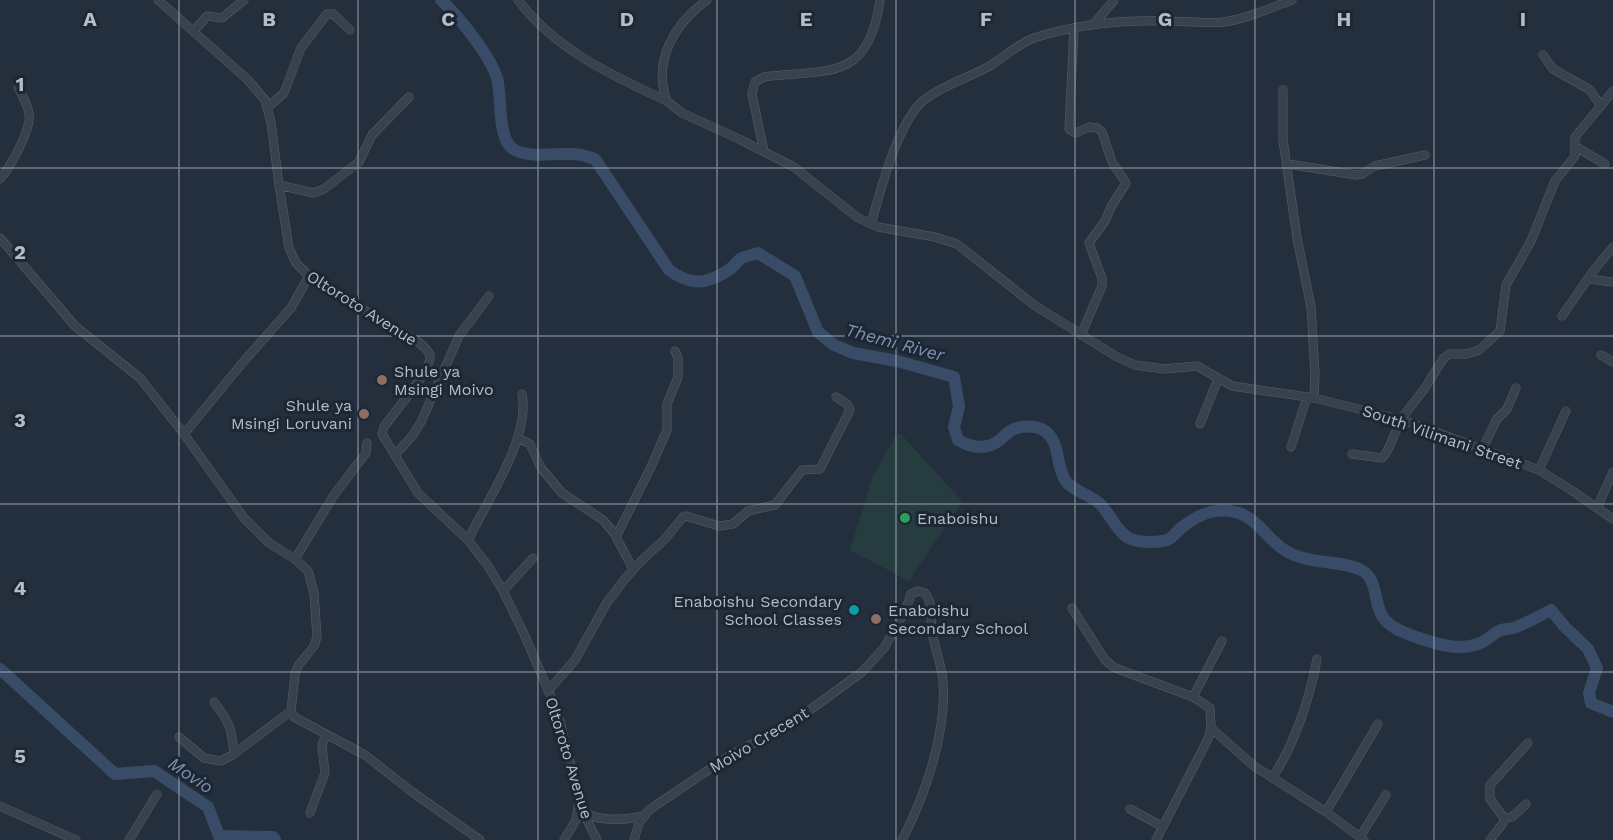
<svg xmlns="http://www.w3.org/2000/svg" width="1613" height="840" font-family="'Work Sans',sans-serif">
<rect width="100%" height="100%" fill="#242f3e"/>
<path fill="#263c3f" d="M900,433l62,68 -53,80 -59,-31 23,-74 22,-39z"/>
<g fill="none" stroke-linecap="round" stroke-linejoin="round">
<path stroke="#394c67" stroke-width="12" d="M441,0c19,18 48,54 56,78 5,19 0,60 16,71 17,11 49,2 69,6 4,1 9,3 13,4l74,111c22,16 38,15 61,-1 4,-3 7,-7 10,-10 5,-3 13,-4 18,-6l37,23 23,56 16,13 19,8 44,8 57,16 5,29 -5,21 4,13c14,8 29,10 42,0 3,-3 7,-7 10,-9 10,-6 26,-6 35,0 15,10 11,35 20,49 7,11 24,14 34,23 11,10 16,26 28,34 9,6 30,6 40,3 5,-2 10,-8 14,-12 18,-14 35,-22 58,-15 20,7 31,30 49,39 23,13 57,8 75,19 16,10 10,36 22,49 8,9 20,13 31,17 20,7 41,14 62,7 8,-2 15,-11 23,-14 4,-1 9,-1 13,-2 13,-5 25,-12 37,-18l14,17 23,22 9,19 -8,25 2,10 22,9
M0,669l115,105 39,-3 54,36 11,29 54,1 2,3"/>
<g stroke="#565f6c" stroke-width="9">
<path id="minor" d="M158,0l90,80 17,20 6,22 8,63 10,63 7,15 17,17 104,61c5,4 11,8 13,14 3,14 -37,58 -46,72l-2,7 36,59 50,47 20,26 15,25 21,43 34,79 24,97 15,30
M518,0c38,50 93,75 149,101
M707,0c-32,23 -55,61 -40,101l15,12 57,26 55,28 64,51 20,9 57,10 22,7 77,61 83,52 18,8 29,4 33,-3 35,20 82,12 89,22 136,50 32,20 42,29
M1093,25l21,-25
M1074,28l-5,101 7,4 13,-6 8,1 5,4 10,30 14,21 -15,24 -6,14 -16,22 13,35v8l-21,49
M194,31l13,-15 15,2 22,-18
M1543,55l10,14 37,21 11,16
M1283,90v50l14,98 14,69 4,67 -1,24
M268,107l16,-14 17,-45 26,-34h6l17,16
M1576,147l29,17
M764,152l-12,-58 3,-12 9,-5c23,-4 63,-2 83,-13 22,-11 30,-42 33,-64
M1288,164l68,11 6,-1 13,-8 50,-11
M0,179c10,-11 32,-51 29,-65 -1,-9 -7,-19 -11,-27
M279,185l34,8 11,-4 35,-27 13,-27 37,-38
M871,224c9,-32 27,-103 53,-124 18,-14 43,-22 64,-33 16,-9 29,-23 46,-29 41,-13 87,-18 130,-17 20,0 40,3 59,1 23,-3 48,-14 69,-22
M0,238l75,88 65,52 44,56 60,84 25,25 26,16 13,12 6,22 3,44 -3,9 -16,20 -3,8 -4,37 3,6 71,38 46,36 69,49
M1588,279l25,3
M1562,316l32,-46 19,-23
M1601,355l12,7
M1401,419l24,-31 18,-29 6,-5h18l12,-4 21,-19 6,-46 25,-44 24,-60 20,-25v-19l38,-46
M1200,424l18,-45
M184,434l60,-73 47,-53 18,-32
M518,438l12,6 11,24 21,25 41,27 11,13 19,36
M1291,447l16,-50
M1482,450l15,-31 10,-10 9,-21
M1352,454l30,4c10,-10 11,-27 21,-38
M395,455l18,-20 8,-13 38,-86 30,-40
M1539,470l27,-59
M1597,508l16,-36
M616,537l34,-68 17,-39v-26l11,-27v-19l-3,-7
M468,540c19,-39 63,-103 54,-146
M295,559l39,-64 32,-42 1,-10
M503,591l30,-33
M1072,608l33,52 10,8 78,29 17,11 1,20 -3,11 -52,101
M548,691l27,-31 31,-56 18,-24 19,-21 22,-20 18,-22 3,-1 33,10 14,-2 15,-13 27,-6 27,-35 18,-1 30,-59 -3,-6 -11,-7
M1193,697l29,-56
M214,702c15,19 18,27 20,52
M1211,728l43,38 72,46 38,28
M179,737l25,21 17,3 13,-7 57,-43
M1272,778c22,-32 38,-80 45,-119
M0,806l76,34
M1130,809l33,18
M583,811c17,12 41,9 60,5
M1326,812l52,-88
M310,813l15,-40 -3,-27 4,-12
M1504,818l8,-1 14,-13
M1360,837l26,-42
M129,840l28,-46
M564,840l12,-20 3,-17
M634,840l5,-17 10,-13 80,-54 63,-33 70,-51 22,-24 7,-12 15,-27 5,-15 7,-3 7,2c9,11 5,27 7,40 3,16 10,32 11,49 4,50 -18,114 -41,158
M1490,840l13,-17 1,-5 -14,-19v-14l38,-42"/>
</g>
<use href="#minor" stroke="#38414e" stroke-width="8"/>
</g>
<path fill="none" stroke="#b4bcc9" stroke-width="1.5" stroke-opacity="0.55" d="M179,0v840M358,0v840M538,0v840M717,0v840M896,0v840M1075,0v840M1255,0v840M1434,0v840M0,168h1613M0,336h1613M0,504h1613M0,672h1613"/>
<g fill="#8d6e63" stroke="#1d2633" stroke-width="2">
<circle cx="382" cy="380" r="6"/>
<circle cx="364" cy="414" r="6"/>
<circle cx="876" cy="619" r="6"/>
</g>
<circle fill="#2e9e5b" stroke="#1d2633" stroke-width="2" cx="905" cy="518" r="6"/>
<circle fill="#0f9aa8" stroke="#1d2633" stroke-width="2" cx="854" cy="610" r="6"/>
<g text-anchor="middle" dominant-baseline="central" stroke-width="6" stroke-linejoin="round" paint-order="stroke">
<g font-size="16" fill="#b4bcc9" stroke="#1d2633">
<text transform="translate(362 308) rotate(32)">Oltoroto Avenue</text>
<text transform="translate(1442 437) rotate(19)">South Vilimani Street</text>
<text transform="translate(759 740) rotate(-31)">Moivo Crecent</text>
<text transform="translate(569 758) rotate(73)">Oltoroto Avenue</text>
</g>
<g font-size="16" fill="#b4bcc9" stroke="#1d2633" text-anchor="start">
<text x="394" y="371">Shule ya<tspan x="394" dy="18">Msingi Moivo</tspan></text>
<text x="352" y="405" text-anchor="end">Shule ya<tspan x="352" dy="18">Msingi Loruvani</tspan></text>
<text x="917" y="518">Enaboishu</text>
<text x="842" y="601" text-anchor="end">Enaboishu Secondary<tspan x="842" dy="18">School Classes</tspan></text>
<text x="888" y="610">Enaboishu<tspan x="888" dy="18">Secondary School</tspan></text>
</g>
<g font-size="18" font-style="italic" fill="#7c92b1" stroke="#1d2633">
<text transform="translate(895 342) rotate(15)">Themi River</text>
<text transform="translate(191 775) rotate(34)">Movio</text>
</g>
</g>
<g font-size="20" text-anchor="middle" font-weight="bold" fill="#b4bcc9" stroke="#1d2633" stroke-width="6" stroke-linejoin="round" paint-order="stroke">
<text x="90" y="26">A</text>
<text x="269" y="26">B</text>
<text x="448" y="26">C</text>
<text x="627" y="26">D</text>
<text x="806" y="26">E</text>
<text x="986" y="26">F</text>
<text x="1165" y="26">G</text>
<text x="1344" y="26">H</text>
<text x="1523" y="26">I</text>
<text x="20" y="91">1</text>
<text x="20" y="259">2</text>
<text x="20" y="427">3</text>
<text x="20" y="595">4</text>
<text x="20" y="763">5</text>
</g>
</svg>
